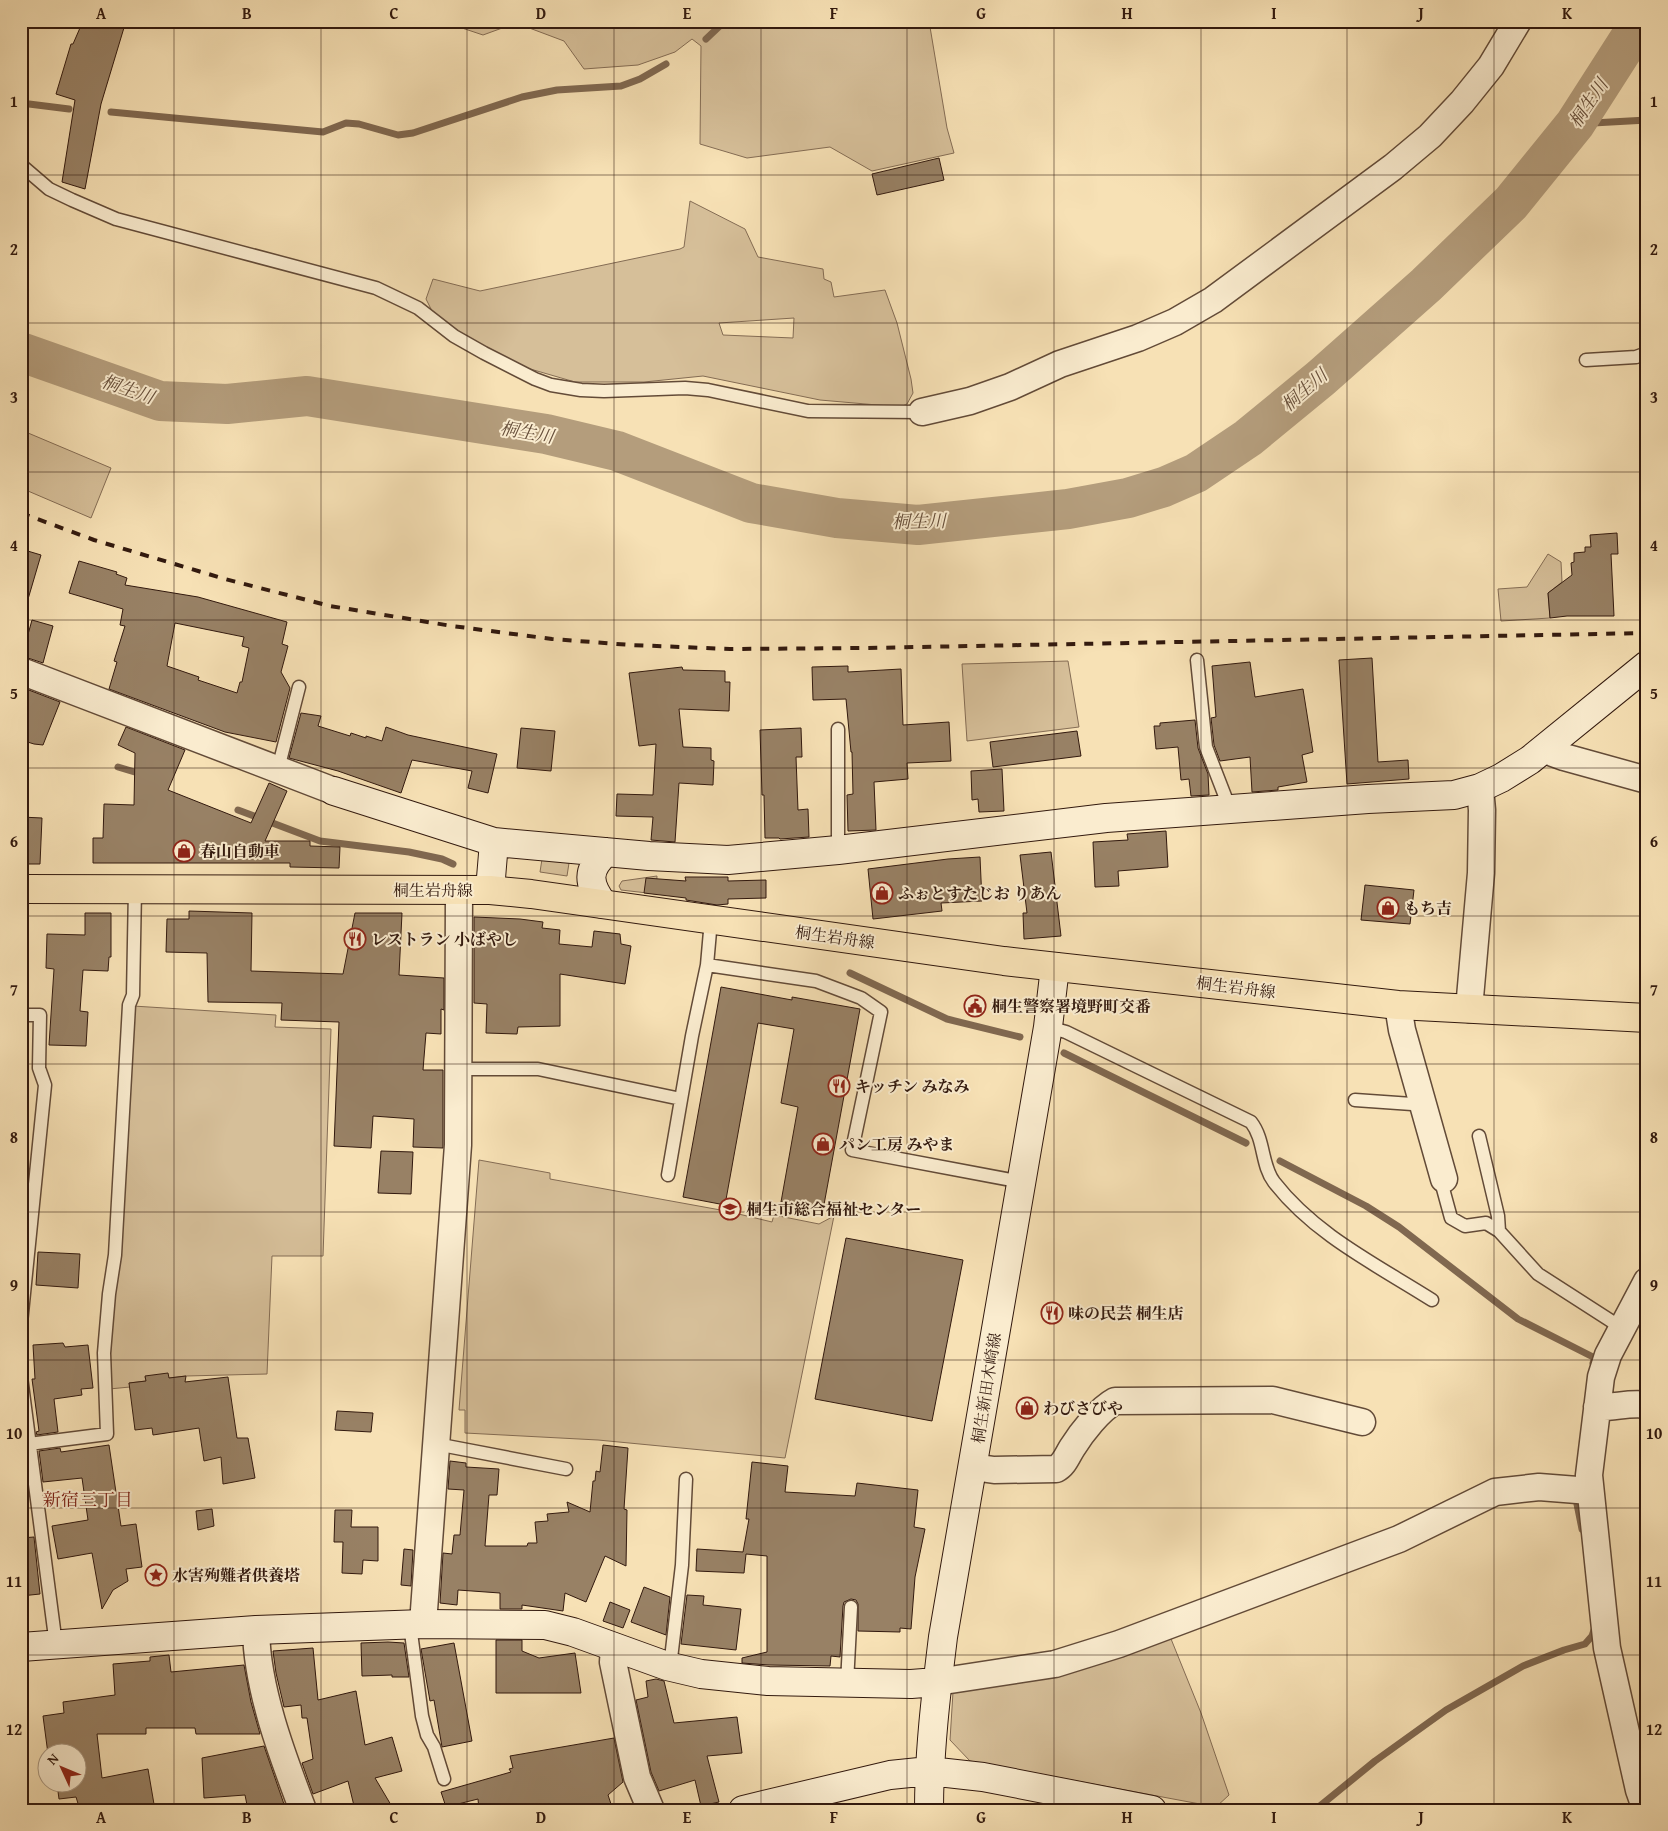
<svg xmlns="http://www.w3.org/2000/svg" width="1668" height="1831" font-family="'Gentium Book Plus','Noto Serif JP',serif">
<rect width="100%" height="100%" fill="#f7e1b5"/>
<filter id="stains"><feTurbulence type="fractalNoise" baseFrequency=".004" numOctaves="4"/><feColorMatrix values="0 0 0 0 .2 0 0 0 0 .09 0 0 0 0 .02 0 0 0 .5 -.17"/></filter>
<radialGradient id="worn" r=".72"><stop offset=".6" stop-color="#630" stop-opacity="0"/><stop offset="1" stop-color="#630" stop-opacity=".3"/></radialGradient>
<path fill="#d6bf99" stroke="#846c54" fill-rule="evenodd" d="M441,21h488l18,107 7,25 -82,18 -42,-24 -83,11 -47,-14 1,-98 -9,-7 -17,13 -37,13 -54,4 -20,-28 -48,-18 -33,12z
M690,201l55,28 13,28 65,12 1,10 7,3 3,15 51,-7 12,33 14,56 2,14 -6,11 -7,3 -80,-7 -117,-24 -59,6h-69l-55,-16 -71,-39 -17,-16 -6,-12 7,-20 47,12 200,-42 4,-2zM794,318l-1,20 -70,-3 -4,-12z
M21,430l90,38 -20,50 -70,-30z
M1548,554l13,8 1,20 -14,11 2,25 -49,3 -3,-32 29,-2z
M1068,661l11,66 -112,14 -5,-77z
M542,859l27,4 -2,13 -27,-4z
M657,876l-1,18 -35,-4 -2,-4 3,-5z
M133,1006l143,9 -1,12 56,2 -8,227h-51l-5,118 -81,2 -17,2 -24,-1 1,4 -17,2 1,4 -21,2 4,-93 6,-42 8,-101z
M479,1160l71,13v6l176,32 46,11 2,-7 45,9 15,-8 -49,242 -187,-18 -133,-7v-23h-6z
M1167,1629l34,84 28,82 -13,12 -246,-46 -20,-21 3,-48z"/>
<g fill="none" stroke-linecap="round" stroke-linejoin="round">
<path stroke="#806850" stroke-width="7" d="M706,39l19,-18
M21,103l48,6
M111,112l212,20 23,-9 13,1 39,11 15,-2 109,-36 35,-7 64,-4 19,-7 26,-15
M1575,124l72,-4
M118,767l20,6
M238,810l82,31 89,11 33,7 11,5
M850,973l97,46 73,18
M1064,1053l182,90
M1280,1161l86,45 33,21 119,92 77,39 -2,5
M1643,1422l4,7
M1577,1504l5,25
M1315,1810l60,-49 71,-51 77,-44 41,-16 21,-6 7,-8 3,-9"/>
<path stroke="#b49d7c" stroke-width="40" d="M21,352l139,49 67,3 80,-8 239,38 71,17 134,52 86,15 81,7 150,-16 60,-11 36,-11 32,-14 52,-35 73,-60 105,-93 85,-82 64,-79 66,-103"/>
</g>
<path fill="#988165" stroke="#32190e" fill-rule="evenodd" d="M83,21h43l-25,83 -16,85 -23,-7 13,-82 -19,-6 15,-50h2z
M939,158l5,22 -67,15 -5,-21z
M1617,533l1,21h-7l3,62h-47l-17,2 -2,-25 24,-18 -1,-12 3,-1v-9l11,-1v-5h6l-1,-12z
M21,549l20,6 -15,51h-5z
M79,561l38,11 -1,2 11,4 -2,7 73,12 89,25 -5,22 6,2 -7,26 9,16 -14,54 -51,-10 -116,-43 8,-27 -3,-1 11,-35 -5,-1 3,-16 -54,-16zM175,623l69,14 -2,9 7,2 -7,34h-2l-3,11 -39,-13 1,-3 -32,-11z
M32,620l21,6 -10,37 -21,-7z
M1372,658l6,104 30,-2 1,19 -62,5 -8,-124z
M1250,662l5,35 48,-8 10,63 -11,3 5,27 -29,5v3l-26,2 -2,-35 -30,4 -6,-16 -3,-27 5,-1 -4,-51z
M848,666v6l53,-3 2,56 46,-3 2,39 -44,2 1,16 -34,3 2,48 -28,1 -1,-36 6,-1 -1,-42h-1l-5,-53 -33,1 -1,-33z
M682,667l1,3 42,1v11h5l-1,29 -50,-2 4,38 28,1v12l3,1 -1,24 -34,-2 -4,59 -24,-2 2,-23 -37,-1 1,-22 36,1 3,-51 -17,2 -10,-73z
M21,687l39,15 -17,43 -9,-1 -13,-4z
M301,713l20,3 -3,10 32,10 1,-3 15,5v-2l16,5 4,-14 22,8 89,19 -9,39 -20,-5 4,-17 -60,-11 -11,33 -63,-22 -49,-13z
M1195,720l3,28 10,26 1,21 -18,1 -2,-17 -8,1 -3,-33 -22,2 -2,-23h6v-3z
M126,727l59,23 -17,40 83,33 18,-40 18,8 -22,50h45v5l30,1 -1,21 -49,-1v-4h-197v-25h10l1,-34 30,1 1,-52 -17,-8z
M521,728l34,3 -4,40 -34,-3z
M801,728l1,29h-6l2,53 10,-1 1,28 -29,2 -1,-1h-14l-1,-43h-2l-2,-65z
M1077,731l4,25 -88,11 -3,-25z
M1002,769l2,42 -25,1 -1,-13 -6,1 -1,-29z
M21,817l21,1 -2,46h-19z
M1166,831l2,36 -50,4 1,15 -24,1 -2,-45 35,-2 -1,-6z
M1051,852l10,84 -37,3 -1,-26h4l-7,-58z
M980,857l2,44 -41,2 1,8 -69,8 -5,-50 80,-10z
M685,877h43v4l38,-1v18l-38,1v5l-11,1 -31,-5v-2l-42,-5 2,-15 40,3z
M1365,885l49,5 -4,34 -49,-4z
M189,911l63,2 -1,58 92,3 12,-61h47l-3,62 45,3v32l-3,-1v25l-15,-1 -3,37h20v78l-30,-1 1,-28 -41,-3 -2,32 -37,-2 5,-124 -58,-2 1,-17 -74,-1 -1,-49 -41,-1 1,-33h22z
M85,913h26v44h-2l-1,14 -25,-1 -3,41 8,1 -2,34 -37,-1 5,-76 -8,-1 1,-34 38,1z
M474,917l46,2 23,3 -1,6 18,2 -1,14 33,3 2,-16 26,3 1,10 10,2 -6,38 -65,-10v52l-42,1 -1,7 -31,-1 1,-29 -13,-1z
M721,987l71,13v-3l68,12 -37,201 -42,-8 17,-95 -17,-4 13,-74 -36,-6 -33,182 -42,-8z
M381,1151l32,1 -2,42 -33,-1z
M846,1238l117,22 -31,161 -117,-22z
M38,1252l42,2 -2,34 -42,-3z
M63,1343l2,4 23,-2 5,43 -12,1 1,6 -28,4 4,33 -21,3 -1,-3 3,-1 -7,-52h3l-2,-34z
M168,1373l1,5 17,-2 -1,6 43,-5 9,61h11l7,40 -32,6 -2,-27 -17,4 -5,-33 -46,7 -1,-7 -17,2 -6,-47 17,-2 -1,-5z
M337,1411l36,2 -2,19 -36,-2z
M109,1445l12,81 15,-2 6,43 -16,2 2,12 -15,9 -11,19 -10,-56 -34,6 -6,-33 36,-6 -6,-42 -39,4 -4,-31 21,-3 1,4z
M603,1445l25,3 -4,61 3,1 -1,56 -21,-10 -19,46 -21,-9 -2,18 -41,-6v4h-22v-16l-42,-3 -1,15 -17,-2 3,-50 9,1 2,-19h6l4,-45 -16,-1 2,-28 16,2v4l33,2 -2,26h-8l-4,51h42l1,-3h9l-2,-21 13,-1 -1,-7 22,-2 -2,-10 23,10 3,-31h2l1,-10 4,1z
M752,1462l36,4 -3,26 70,4 2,-13 61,7 -4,37 11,2 -10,48 -4,52 -11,-1v4l-42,-1v-27l-2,-4 -5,-1 -7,3 -1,4 -3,51 -9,-1 -1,10 -61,-1 -27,-2v-5l25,-6v-96l-21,-2 -2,19 -48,-2 1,-22 46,3 6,-33h-3z
M212,1509l2,17 -16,4 -2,-19z
M335,1510h17l-1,17h27v34l-15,-1 -1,14 -20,-1 1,-31h-9z
M34,1537l6,57 -19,2v-58z
M404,1549l9,1 -2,36 -10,-1z
M644,1587l26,10 -4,38 -35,-13z
M687,1595l17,1 -1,9 38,4 -5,41 -55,-6z
M610,1602l20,8 -7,18 -20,-7z
M496,1640h26v11l17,7 36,-5 6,40h-85z
M388,1642l16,1 5,34h-17v-2l-30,1 -1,-33z
M454,1643l18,98 -30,6 -8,-47 -4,1 -9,-52z
M313,1648l5,52 38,-9 9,54 27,-8 10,34 -27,7 19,32h-39l-7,-29 -35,13 -11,-31 11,-4 -6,-41h-5l-1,-13 -17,2 -8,-34 -3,-22z
M169,1655l2,17 73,-7 7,37 9,32h-64l-1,-6h-49v6h-49l5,44 46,-9 7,41h-75l-4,-13 -17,2 -2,-15h21v-30h-30l-5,-38 21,-3 -1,-11 52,-7 -2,-31 37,-3v-4z
M656,1679l8,2 10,42 63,-6 5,36 -35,3 12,46 -18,4 -6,-26 -36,11 -8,-19 -15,-72 12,-3 -2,-16z
M614,1738l9,44 -15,13 5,15h-134l-1,-11 -32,8 -5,-15 70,-20 -2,-3 4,-1 -3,-12z
M264,1746l22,64h-38l-3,-15 -41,3 -2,-40z"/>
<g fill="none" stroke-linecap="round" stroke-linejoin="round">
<g stroke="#634b38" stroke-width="15">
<path id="lane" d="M21,165l28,24 23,11 44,19 260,69 42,20 36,28 30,17 51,26 16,6 30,5 23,1 81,-3 23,2 100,21 114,1
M1586,360l50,-3 11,-4
M1197,660l9,87 24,62
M278,769l21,-82
M838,850v-121
M707,965l109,16 45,17 20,14 -29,138 170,32
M21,1015h19l-1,53 6,17 -24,238
M1048,1027l18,5 185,90c14,18 10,43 23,60 41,53 103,83 158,118
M458,1069h80l143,30
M1355,1100l57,4 10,-1
M1479,1136l19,80 1,15
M668,1175l24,-139 15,-71 4,-45
M1444,1179l-2,6 9,33 14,8 21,-3 13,8 39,43 84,54
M21,1377l35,268
M29,1444l78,-10 -3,-81 5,-59 6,-39 14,-250 4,-10 2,-106
M436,1444l130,25
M410,1625l12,91 5,19 7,12 10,32
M670,1667l12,-102 4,-86
M847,1683l4,-76"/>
</g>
<g stroke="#634b38" stroke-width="29">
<path id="street" d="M922,412l48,-11 40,-14 50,-23 78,-26 37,-16 38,-22 180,-133 37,-31 32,-34 29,-36 27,-45
M21,671l313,120
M1547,748l6,5 11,4 83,23
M1398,1005l4,25 42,149
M1469,1009l12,-136 1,-63 -2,-22
M1597,1407c17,1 33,-5 50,-2
M973,1467l21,3 62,-1c8,-4 11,-13 16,-21 10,-16 28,-39 43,-47l158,-1 89,22
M423,1624l35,-479 1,-254
M256,1630c1,59 26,125 47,180
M614,1647l-1,15 24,115 14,33
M937,1682l118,-18 64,-20 280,-105 96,-47 44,-5 51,4
M1646,1810l-7,-20 -32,-142 -18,-173 12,-98 7,-22 39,-74"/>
</g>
<g stroke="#32190e" stroke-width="30">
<path id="secondary" d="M334,791l160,51 155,14 79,4 110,-10 268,-32 262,-19 86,-4 26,-7 21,-10 29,-18 117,-95
M490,890l4,-48
M603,904c-15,-20 -17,-34 3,-52
M21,1647l235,-17 167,-6 122,1 28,7 94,34 34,8 67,7 143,3 26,-2
M743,1810l147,-35 39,-4 54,6 169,33
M929,1810c0,-58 7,-116 14,-173l105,-610 7,-60"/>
</g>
<g stroke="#32190e" stroke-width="30">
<path id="primary" d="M21,889l469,1 41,4 473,67 394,44 249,13"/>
</g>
<use href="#lane" stroke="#faeccf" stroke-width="12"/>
<use href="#street" stroke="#faeccf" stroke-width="26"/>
<use href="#secondary" stroke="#faeccf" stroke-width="28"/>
<use href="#primary" stroke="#f7e1b5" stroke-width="28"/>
<path stroke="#32190e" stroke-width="4" stroke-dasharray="9 9" stroke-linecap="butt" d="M21,513l73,27 131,39 105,27 122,20 100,13 79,6 99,4 137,-1 780,-15"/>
</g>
<path fill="none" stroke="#32190e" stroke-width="1" stroke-opacity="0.55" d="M174,21v1789M321,21v1789M467,21v1789M614,21v1789M761,21v1789M907,21v1789M1054,21v1789M1201,21v1789M1347,21v1789M1494,21v1789M21,175h1626M21,323h1626M21,472h1626M21,620h1626M21,768h1626M21,916h1626M21,1064h1626M21,1212h1626M21,1360h1626M21,1508h1626M21,1655h1626"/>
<defs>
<g id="shop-ring" transform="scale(1.125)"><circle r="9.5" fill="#faeccf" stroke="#8f2418" stroke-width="1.5"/><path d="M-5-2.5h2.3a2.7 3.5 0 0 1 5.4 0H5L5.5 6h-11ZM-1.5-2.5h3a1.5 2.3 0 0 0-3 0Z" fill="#8f2418"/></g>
<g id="restaurant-ring" transform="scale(1.125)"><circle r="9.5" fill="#faeccf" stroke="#8f2418" stroke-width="1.5"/><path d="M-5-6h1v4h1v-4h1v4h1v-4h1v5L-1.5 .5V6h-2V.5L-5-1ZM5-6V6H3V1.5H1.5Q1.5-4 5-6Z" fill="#8f2418"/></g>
<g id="civic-ring" transform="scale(1.125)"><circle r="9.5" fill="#faeccf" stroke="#8f2418" stroke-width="1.5"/><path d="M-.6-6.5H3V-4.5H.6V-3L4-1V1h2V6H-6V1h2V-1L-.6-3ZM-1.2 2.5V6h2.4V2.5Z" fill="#8f2418"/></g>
<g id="school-ring" transform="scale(1.125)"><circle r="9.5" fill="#faeccf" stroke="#8f2418" stroke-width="1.5"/><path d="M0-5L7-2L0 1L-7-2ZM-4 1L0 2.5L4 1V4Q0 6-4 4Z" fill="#8f2418"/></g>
<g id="sight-ring" transform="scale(1.125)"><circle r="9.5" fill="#faeccf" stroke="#8f2418" stroke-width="1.5"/><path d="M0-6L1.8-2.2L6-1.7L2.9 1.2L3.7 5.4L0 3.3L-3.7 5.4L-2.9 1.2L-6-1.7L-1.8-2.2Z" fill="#8f2418"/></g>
</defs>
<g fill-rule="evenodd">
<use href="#shop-ring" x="184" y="851"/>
<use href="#shop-ring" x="882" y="893"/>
<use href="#shop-ring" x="1388" y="908"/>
<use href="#restaurant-ring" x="355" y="939"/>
<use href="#civic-ring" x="975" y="1006"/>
<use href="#restaurant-ring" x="839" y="1086"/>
<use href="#shop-ring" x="823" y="1144"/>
<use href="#school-ring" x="730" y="1209"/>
<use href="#restaurant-ring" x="1052" y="1313"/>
<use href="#shop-ring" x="1027" y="1408"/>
<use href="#sight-ring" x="156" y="1575"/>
</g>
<g text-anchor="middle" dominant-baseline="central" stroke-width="4" stroke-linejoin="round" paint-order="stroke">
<g font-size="16" font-weight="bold" fill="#32190e" stroke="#faeccf" text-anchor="start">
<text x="200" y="851">春山自動車</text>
<text x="898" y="893">ふぉとすたじお りあん</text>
<text x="1404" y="908">もち吉</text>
<text x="371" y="939">レストラン 小ばやし</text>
<text x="991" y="1006">桐生警察署境野町交番</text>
<text x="855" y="1086">キッチン みなみ</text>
<text x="839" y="1144">パン工房 みやま</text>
<text x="746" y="1209">桐生市総合福祉センター</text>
<text x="1068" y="1313">味の民芸 桐生店</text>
<text x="1043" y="1408">わびさびや</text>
<text x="172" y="1575">水害殉難者供養塔</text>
</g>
<g font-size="16" fill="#32190e" stroke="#faeccf">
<text x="433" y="890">桐生岩舟線</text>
<text transform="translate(835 937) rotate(8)">桐生岩舟線</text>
<text transform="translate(1236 987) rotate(7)">桐生岩舟線</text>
<text transform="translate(986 1388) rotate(-81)">桐生新田木崎線</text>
</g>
<g font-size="18" font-style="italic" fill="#664e3a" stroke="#faeccf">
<text transform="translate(1588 103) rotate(-56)">桐生川</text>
<text transform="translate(128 389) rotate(19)">桐生川</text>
<text transform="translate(1304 390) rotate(-41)">桐生川</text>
<text transform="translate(527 432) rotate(10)">桐生川</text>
<text transform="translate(919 521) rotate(-1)">桐生川</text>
</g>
<g font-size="18" fill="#7a1f14" stroke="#faeccf">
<text x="88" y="1499">新宿三丁目</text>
</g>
</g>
<rect width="1668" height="1831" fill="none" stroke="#f7e1b5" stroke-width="55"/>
<g transform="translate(62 1768) rotate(314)"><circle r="24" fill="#faeccf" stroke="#aa9882"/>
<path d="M0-4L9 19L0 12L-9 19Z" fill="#8f2418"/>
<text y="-8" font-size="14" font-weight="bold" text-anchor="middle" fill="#32190e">N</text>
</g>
<rect x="28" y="28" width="1612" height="1776" fill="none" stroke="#32190e" stroke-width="2"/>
<g font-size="16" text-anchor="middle" font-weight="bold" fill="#32190e">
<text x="101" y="19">A</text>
<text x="247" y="19">B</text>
<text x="394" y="19">C</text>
<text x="541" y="19">D</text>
<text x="687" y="19">E</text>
<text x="834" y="19">F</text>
<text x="981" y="19">G</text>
<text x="1127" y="19">H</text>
<text x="1274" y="19">I</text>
<text x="1421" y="19">J</text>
<text x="1567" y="19">K</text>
<text x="14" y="107">1</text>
<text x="1654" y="107">1</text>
<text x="14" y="255">2</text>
<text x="1654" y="255">2</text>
<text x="14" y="403">3</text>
<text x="1654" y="403">3</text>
<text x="14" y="551">4</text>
<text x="1654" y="551">4</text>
<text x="14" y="699">5</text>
<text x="1654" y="699">5</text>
<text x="14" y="847">6</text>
<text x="1654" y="847">6</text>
<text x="14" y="995">7</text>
<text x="1654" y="995">7</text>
<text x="14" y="1143">8</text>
<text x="1654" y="1143">8</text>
<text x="14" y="1291">9</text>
<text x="1654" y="1291">9</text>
<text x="14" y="1439">10</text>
<text x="1654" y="1439">10</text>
<text x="14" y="1587">11</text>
<text x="1654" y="1587">11</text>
<text x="14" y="1735">12</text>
<text x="1654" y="1735">12</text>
<text x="101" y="1823">A</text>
<text x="247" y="1823">B</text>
<text x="394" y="1823">C</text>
<text x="541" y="1823">D</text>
<text x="687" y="1823">E</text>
<text x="834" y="1823">F</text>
<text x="981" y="1823">G</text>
<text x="1127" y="1823">H</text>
<text x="1274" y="1823">I</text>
<text x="1421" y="1823">J</text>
<text x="1567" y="1823">K</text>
</g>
<rect width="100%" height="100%" filter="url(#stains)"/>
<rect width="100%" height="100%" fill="url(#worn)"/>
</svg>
